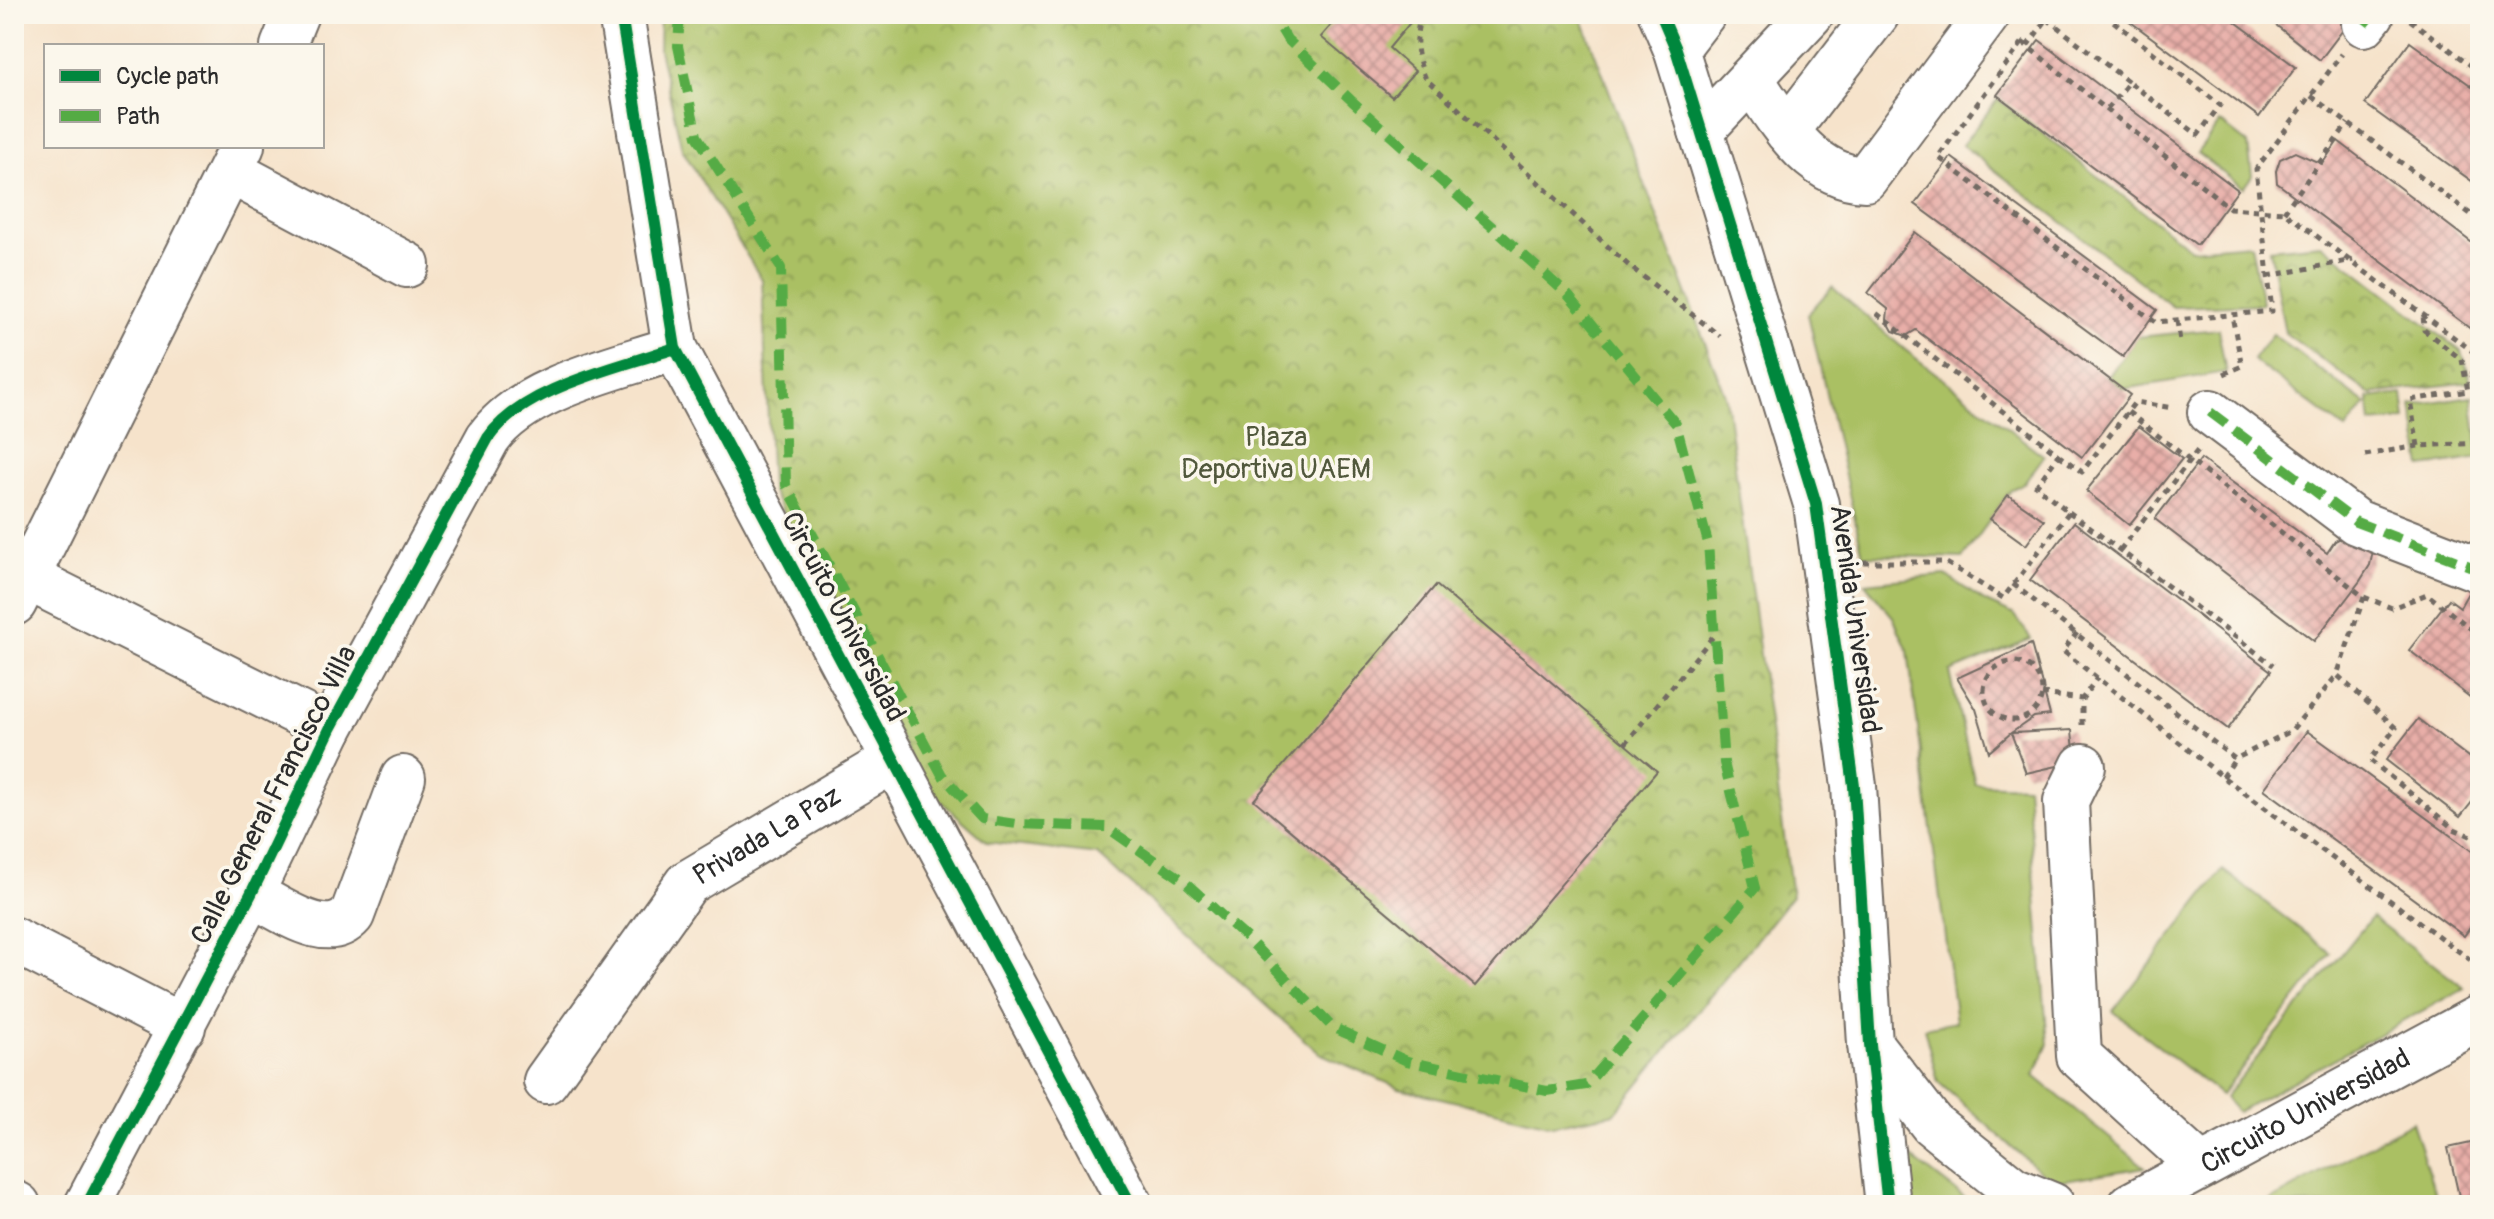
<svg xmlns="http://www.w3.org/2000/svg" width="2494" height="1219" font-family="Pangolin,sans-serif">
<defs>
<pattern id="park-crowns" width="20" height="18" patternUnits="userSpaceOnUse" patternTransform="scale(2)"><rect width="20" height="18" fill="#aac064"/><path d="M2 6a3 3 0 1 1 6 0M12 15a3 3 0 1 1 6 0" fill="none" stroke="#8b9c53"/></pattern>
<pattern id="building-cross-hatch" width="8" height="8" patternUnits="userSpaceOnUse" patternTransform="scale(2)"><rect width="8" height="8" fill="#e8aea8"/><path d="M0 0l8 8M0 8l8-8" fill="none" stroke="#bc8e89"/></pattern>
</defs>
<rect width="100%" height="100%" fill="#fbf7ec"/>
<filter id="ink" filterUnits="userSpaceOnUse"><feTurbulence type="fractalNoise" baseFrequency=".0125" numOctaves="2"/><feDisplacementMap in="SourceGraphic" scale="16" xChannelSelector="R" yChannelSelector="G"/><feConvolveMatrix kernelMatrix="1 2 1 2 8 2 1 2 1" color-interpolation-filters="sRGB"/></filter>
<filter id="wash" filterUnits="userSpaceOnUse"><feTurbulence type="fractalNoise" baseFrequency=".006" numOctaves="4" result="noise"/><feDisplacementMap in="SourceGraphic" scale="32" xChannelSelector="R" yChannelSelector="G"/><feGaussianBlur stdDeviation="1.8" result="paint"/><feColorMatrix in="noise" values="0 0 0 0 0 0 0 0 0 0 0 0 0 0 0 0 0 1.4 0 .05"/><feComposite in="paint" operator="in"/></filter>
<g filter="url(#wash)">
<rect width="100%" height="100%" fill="#f6e3cb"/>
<path fill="#aac064" stroke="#6a7648" stroke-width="2" d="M2220,122l28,22 4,32 -9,12 -46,-35z
M1832,287l72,62 140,107 -19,26 -14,8 -48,68 -100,-3 -55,-241z
M2218,329l8,43 -102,17 -16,-12 29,-40z
M2272,334l94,70 -20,26 -93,-70z
M2403,394l3,26 -35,3 -3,-25z
M2472,396l8,62 -58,9 -10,-62z
M1945,575l41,27 29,13 16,24 -81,33 25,112 52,2 21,258 -14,32 111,91 -93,15 -114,-100 -14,-54 32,-6 -48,-371 -15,-34 -28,-34z
M2223,870l108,83 -110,142 -108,-84z
M2372,917l92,71 -227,124 -12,-15z
M2412,1122l27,83h-176z
M1903,1151l71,54h-64z"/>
<path fill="url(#park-crowns)" stroke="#6a7648" stroke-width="2" d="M660,14h920l146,384 66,498 -177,217 -62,12 -154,-37 -80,-35 -221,-198 -111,-13 -61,-54 -155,-298 -9,-210 -80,-131 -23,-99z
M1998,99l193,150 60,-5 11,60 -89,3 -211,-162z
M2321,244l141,108 9,30 -101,12 -85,-61 -15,-84z"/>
<g id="blocks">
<path fill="url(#building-cross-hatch)" d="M1341,14h69l4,4 -25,30 26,23 -23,26 -71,-60z
M2120,14h105l71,53 -37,50z
M2262,14h93l-35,46z
M2039,40l199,150 -41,55 -200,-150z
M2410,42l70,50v95l-115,-83z
M2338,141l142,108v87l-203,-153 -1,-12 4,-12 15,-7 27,12z
M1951,157l206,153 -34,47 -208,-153z
M1915,232l215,163 -48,62 -166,-127 -10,6 -13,-5 -6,-11 1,-11 -20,-16z
M2139,426l43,33 -53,66 -43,-34z
M2201,459l126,94 8,-12 13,-7 25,17 -3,14 -10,16 -46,60 -159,-122z
M2008,495l36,25 -18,25 -36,-26z
M2074,522l197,149 -43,58 -198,-149z
M2473,584l7,1v120l-71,-55 40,-51 11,8z
M1436,585l221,186 -182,215 -221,-186z
M2031,644l19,71 -16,2 -23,16 61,-3 3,32 -49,11 -15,-40 -22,19 -13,-43 -19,-31z
M2418,719l62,47v26l-20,25 -74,-57z
M2307,731l173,126v57l-16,22 -200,-147z
M2480,1141v64h-19l-13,-57z"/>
</g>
</g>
<g filter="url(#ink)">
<use href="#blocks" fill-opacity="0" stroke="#726b63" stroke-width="2"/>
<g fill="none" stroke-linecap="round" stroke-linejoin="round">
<g stroke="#726b63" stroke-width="48">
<g id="minor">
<path d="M621,14l54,334 456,857"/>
<path d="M1661,14l15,35 140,455 38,282 16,258 18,161"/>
<path d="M2364,24l8,-10"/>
<path d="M283,46l13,-32"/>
<path d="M1676,49l27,-35"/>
<path d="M1751,79c28,41 59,98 114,100l123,-165"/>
<path d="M1701,131l110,-117"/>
<path d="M1787,131l90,-117"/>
<path d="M232,172l175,93"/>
<path d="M2210,412l146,110 124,48"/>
<path d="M14,571l316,158"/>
<path d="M14,603l228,-457"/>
<path d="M2083,766l-17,35 13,255 122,111"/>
<path d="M251,894c28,13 75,51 101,21l51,-137"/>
<path d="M14,940l169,87"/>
<path d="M1870,1044l62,80 81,65 39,16"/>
<path id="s1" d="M546,1081l141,-198 205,-122"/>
<path d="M14,1203l4,2"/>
<path d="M87,1205l164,-311 79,-165 158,-291c36,-51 129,-70 187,-90"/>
<path id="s2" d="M2131,1205l349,-188"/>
</g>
</g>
<path stroke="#726b63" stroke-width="5" stroke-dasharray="6 6" stroke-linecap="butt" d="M1421,14c-7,24 -5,43 5,65l202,186 92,71
M2104,14l116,91 -22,30 -69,-53 -23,29
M2047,19l82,63
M2410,20l70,52
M2022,42l208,166 54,4 191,141 -3,26 8,26
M2022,43l-84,114 217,165 117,-11 -16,-142 86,-115
M2027,46l24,-32
M2311,96l169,125
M2284,212l64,-89
M2268,276l85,-16
M2177,321l3,20
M2224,374l18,-8 -10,-50
M2128,412l236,185 28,11 35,-14 53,42
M2418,446l-8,-46 58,-9 -6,-31 -38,-30 -1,-17
M2059,455l23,17 53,-70 38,6
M2365,455l53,-9 62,-3
M2069,512l204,153
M2120,550l78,-100
M1863,562h82l58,36 66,-86 -33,-26 23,-31 -183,-142
M2013,584l222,175 56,-28 46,-56
M2364,597l-27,78 59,53 -26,32 84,69 26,11
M2077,633l-14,18 160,126 257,190
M1984 691a29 29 0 1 1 58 0a29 29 0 1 1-58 0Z
M2042,694l40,5
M2082,725v-26l15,-21
M1625,744l90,-110
M2223,777l12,-18"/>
<use href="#minor" stroke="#fff" stroke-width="44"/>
<path stroke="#54ab44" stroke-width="10" stroke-dasharray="20 10" stroke-linecap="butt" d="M680,14l-2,32 19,90 84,132 5,217 156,290 40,44 34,5 90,3 77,53 68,62 81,85 75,34 140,30 39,-6 169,-197 -31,-125 -16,-220 -32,-119 -108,-129 -216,-194 -65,-62 -15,-25
M2364,24l8,-10
M2210,412l146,110 124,48"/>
<g stroke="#fbf7ec" stroke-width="17">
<path id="cycleway" d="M621,14l54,334 456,857
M1661,14l15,35 140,455 38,282 16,258 18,161
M87,1205l164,-311 79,-165 158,-291c36,-51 129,-70 187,-90"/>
</g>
<use href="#cycleway" stroke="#00873e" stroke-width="12"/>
</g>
</g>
<g text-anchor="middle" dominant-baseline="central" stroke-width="7" stroke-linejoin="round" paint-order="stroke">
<g font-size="28" fill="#51583c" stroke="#fbf7ec">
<text x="1276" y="437">Plaza<tspan x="1276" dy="32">Deportiva UAEM</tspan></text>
</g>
<g font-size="28" fill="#2b2b2b" stroke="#fbf7ec">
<text transform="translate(843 617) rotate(62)">Circuito Universidad</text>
<text transform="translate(1855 619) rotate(82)">Avenida Universidad</text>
<text transform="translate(274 795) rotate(-63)">Calle General Francisco Villa</text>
<text stroke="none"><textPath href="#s1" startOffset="336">Privada La Paz</textPath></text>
<text stroke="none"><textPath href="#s2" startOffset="198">Circuito Universidad</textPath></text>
</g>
</g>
<rect width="2494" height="1219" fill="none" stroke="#fbf7ec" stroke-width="48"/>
<rect x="44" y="44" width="280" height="104" fill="#fbf7ec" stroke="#a8a59f" stroke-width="2"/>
<rect x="60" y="70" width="40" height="12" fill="#00873e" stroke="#a8a59f" stroke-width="2"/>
<text x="116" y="84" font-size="24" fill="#2b2b2b">Cycle path</text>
<rect x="60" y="110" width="40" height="12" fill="#54ab44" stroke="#a8a59f" stroke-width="2"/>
<text x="116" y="124" font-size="24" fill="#2b2b2b">Path</text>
</svg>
